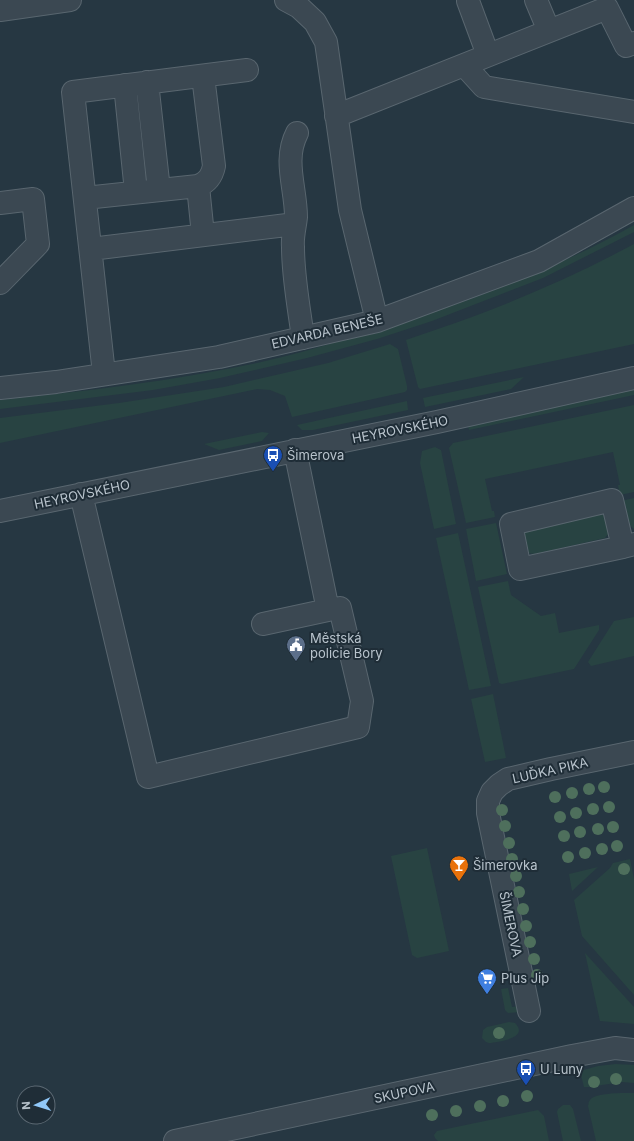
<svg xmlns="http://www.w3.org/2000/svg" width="634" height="1141" font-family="Inter,sans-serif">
<rect width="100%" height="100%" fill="#263742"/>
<path fill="#284342" d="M634,225v7l-91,46 -111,43 -55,18 -70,19 -87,20 -67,12 -153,19v-9c86,-9 172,-19 257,-37 36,-8 73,-19 109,-30 92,-27 184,-61 268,-108z
M634,244v100l-214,45 -2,-2 -12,-47c22,-8 45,-15 66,-23 56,-21 110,-45 162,-73z
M390,344l8,5 9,37v4l-2,2 -113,25 -7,-21 -15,-6 -13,-1 -257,54v-25l119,-15 105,-16 104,-24z
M524,377l-13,12 -86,18 -2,-9z
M634,387v8l-165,35 -2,-7z
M407,401l1,9 -95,20h-11l-5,-5z
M634,405v87l-14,3 -2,-10h2l-7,-33 -128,27 7,32h2l1,6 -29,6 -17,-75 4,-5z
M262,432l7,1 -7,8 -43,9 -15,-6z
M435,447l6,3 15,74 -22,5 -14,-66 2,-12z
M634,498v31l-6,-5 -7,-23z
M599,514l5,1 5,18 -4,5 -70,16 -7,-1 -3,-2 -3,-16 4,-3z
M496,523l11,51 -31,7 -10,-52z
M458,533l33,153 -22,4 -33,-152z
M508,581l3,14 30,21 14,-3 4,20 40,-8v5l-25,39 -72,15 -3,-1 -21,-96z
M634,617v39l-43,10 -3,-4 26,-41z
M493,694l13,64 -21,4 -14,-63z
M427,848l22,103 -32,7 -5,-3 -21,-99z
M630,859l4,20v116l-52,-59 -8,-36 36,-32 3,-5z
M598,867l-26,24 -3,-17z
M585,953l49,54v17l-34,-3z
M508,988l4,19 8,-1 1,6 -13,1 -3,-3 -4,-21z
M509,1022l6,1c15,15 -17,19 -26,20l-3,-1 -4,-4 1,-8 4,-3z
M616,1064l18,1v18l-12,-1 -33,5h-5l-4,-16 18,-5z
M629,1093h5v48h-38l-8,-35c1,-2 0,-4 2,-6 4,-7 31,-7 39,-7z
M563,1105h7l3,4 8,32h-18l-6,-29 1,-3z
M538,1110l6,6 5,25h-111l-3,-3 -1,-3 3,-4z"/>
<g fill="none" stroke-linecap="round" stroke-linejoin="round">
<g stroke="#59666f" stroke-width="24">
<path id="minor" d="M286,0l13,7 16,15 11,20 24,168 27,111
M536,0l13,31
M468,1l20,54
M0,10l70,-10
M464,65l20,22 150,25
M147,82l12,108
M125,85l11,107
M336,116l271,-108 19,38 8,-3
M297,133c-14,27 -1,55 -1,84 -1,10 -4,20 -3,30 0,30 6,61 10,91
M198,186l5,49
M85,198l113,-12c10,-4 14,-10 16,-20l-11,-90
M0,203l33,-4 5,45 -38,39
M91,249l204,-25
M104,374l-31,-282 174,-22
M0,388l56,-6 163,-25 158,-36 162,-60 95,-53
M81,494l67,283 210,-50 4,-26 -22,-93 -12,2 -33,-160
M0,511l437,-89 197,-44
M623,547l-11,-47 -101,24 9,45 103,-22 11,-3
M263,624l65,-14
M529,1011l-41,-198v-12l4,-9 7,-7 9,-6 43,-10 83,-17
M175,1141l397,-85 43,-8 19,2"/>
</g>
<use href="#minor" stroke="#3b4852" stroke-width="22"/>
</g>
<g fill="#4e6f5c">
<circle cx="604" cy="787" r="6"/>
<circle cx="589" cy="789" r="6"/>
<circle cx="572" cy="793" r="6"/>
<circle cx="555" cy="797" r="6"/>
<circle cx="609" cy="807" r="6"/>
<circle cx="593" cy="809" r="6"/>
<circle cx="502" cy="810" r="6"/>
<circle cx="576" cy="813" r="6"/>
<circle cx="560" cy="817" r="6"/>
<circle cx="505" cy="826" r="6"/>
<circle cx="613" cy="827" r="6"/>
<circle cx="598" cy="829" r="6"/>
<circle cx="580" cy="832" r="6"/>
<circle cx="564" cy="836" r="6"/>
<circle cx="509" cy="843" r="6"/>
<circle cx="617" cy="846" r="6"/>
<circle cx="602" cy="849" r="6"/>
<circle cx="585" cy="853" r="6"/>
<circle cx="568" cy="857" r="6"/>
<circle cx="512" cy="859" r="6"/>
<circle cx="624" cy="869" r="6"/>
<circle cx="516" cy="876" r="6"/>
<circle cx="519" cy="892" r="6"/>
<circle cx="523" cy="909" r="6"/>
<circle cx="526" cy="926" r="6"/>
<circle cx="530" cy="942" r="6"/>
<circle cx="534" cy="959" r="6"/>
<circle cx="537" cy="975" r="6"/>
<circle cx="499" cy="1033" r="6"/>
<circle cx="616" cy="1079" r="6"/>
<circle cx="594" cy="1082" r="6"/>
<circle cx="527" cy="1096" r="6"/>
<circle cx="503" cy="1101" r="6"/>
<circle cx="480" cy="1106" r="6"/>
<circle cx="456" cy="1111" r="6"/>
<circle cx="432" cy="1115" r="6"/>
</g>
<defs>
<g id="bus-pin" transform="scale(1)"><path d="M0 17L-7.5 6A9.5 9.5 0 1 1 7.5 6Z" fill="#1a4fb4" stroke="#1f2d37"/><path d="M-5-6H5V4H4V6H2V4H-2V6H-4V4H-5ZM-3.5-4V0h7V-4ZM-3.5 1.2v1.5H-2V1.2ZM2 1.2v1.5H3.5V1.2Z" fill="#fff"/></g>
<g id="civic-pin" transform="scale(1)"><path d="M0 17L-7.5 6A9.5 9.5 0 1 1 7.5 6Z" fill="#5c6f8a" stroke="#1f2d37"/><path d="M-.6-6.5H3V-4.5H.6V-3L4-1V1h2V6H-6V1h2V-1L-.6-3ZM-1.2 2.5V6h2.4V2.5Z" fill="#fff"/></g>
<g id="bar-pin" transform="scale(1)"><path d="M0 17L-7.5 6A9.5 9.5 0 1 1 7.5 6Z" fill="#e8710a" stroke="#1f2d37"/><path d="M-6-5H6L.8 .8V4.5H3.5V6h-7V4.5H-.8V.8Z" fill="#fff"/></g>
<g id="supermarket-pin" transform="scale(1)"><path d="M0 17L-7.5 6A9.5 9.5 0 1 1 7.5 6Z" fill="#3f7fe0" stroke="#1f2d37"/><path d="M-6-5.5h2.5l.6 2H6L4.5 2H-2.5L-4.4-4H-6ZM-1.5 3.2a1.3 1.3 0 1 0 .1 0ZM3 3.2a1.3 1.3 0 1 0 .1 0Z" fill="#fff"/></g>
</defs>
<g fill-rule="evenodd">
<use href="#bus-pin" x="273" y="455"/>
<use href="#civic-pin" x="296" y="645"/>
<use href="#bar-pin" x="459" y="865"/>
<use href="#supermarket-pin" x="487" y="978"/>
<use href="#bus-pin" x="526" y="1069"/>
</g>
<g text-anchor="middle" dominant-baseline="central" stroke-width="4" stroke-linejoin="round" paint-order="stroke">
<g font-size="13" fill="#b8c3cc" stroke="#1f2d37">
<text transform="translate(327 331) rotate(-13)">EDVARDA BENEŠE</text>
<text transform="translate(400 429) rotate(-11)">HEYROVSKÉHO</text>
<text transform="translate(82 494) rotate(-12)">HEYROVSKÉHO</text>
<text transform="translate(550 770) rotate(-13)">LUĎKA PIKA</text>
<text transform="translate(511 924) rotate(78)">ŠIMEROVA</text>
<text transform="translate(404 1092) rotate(-12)">SKUPOVA</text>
</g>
<g font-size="13" fill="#b8c3cc" stroke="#1f2d37" text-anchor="start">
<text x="287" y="455">Šimerova</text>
<text x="310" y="638">Městská<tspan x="310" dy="15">policie Bory</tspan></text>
<text x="473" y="865">Šimerovka</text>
<text x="501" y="978">Plus Jip</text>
<text x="540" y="1069">U Luny</text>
</g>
</g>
<g transform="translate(36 1105) rotate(266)"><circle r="19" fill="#1f2d37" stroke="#5c6973"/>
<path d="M0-3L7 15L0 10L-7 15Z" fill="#90c8f9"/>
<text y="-6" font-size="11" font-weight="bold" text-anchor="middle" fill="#b8c3cc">N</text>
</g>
</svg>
